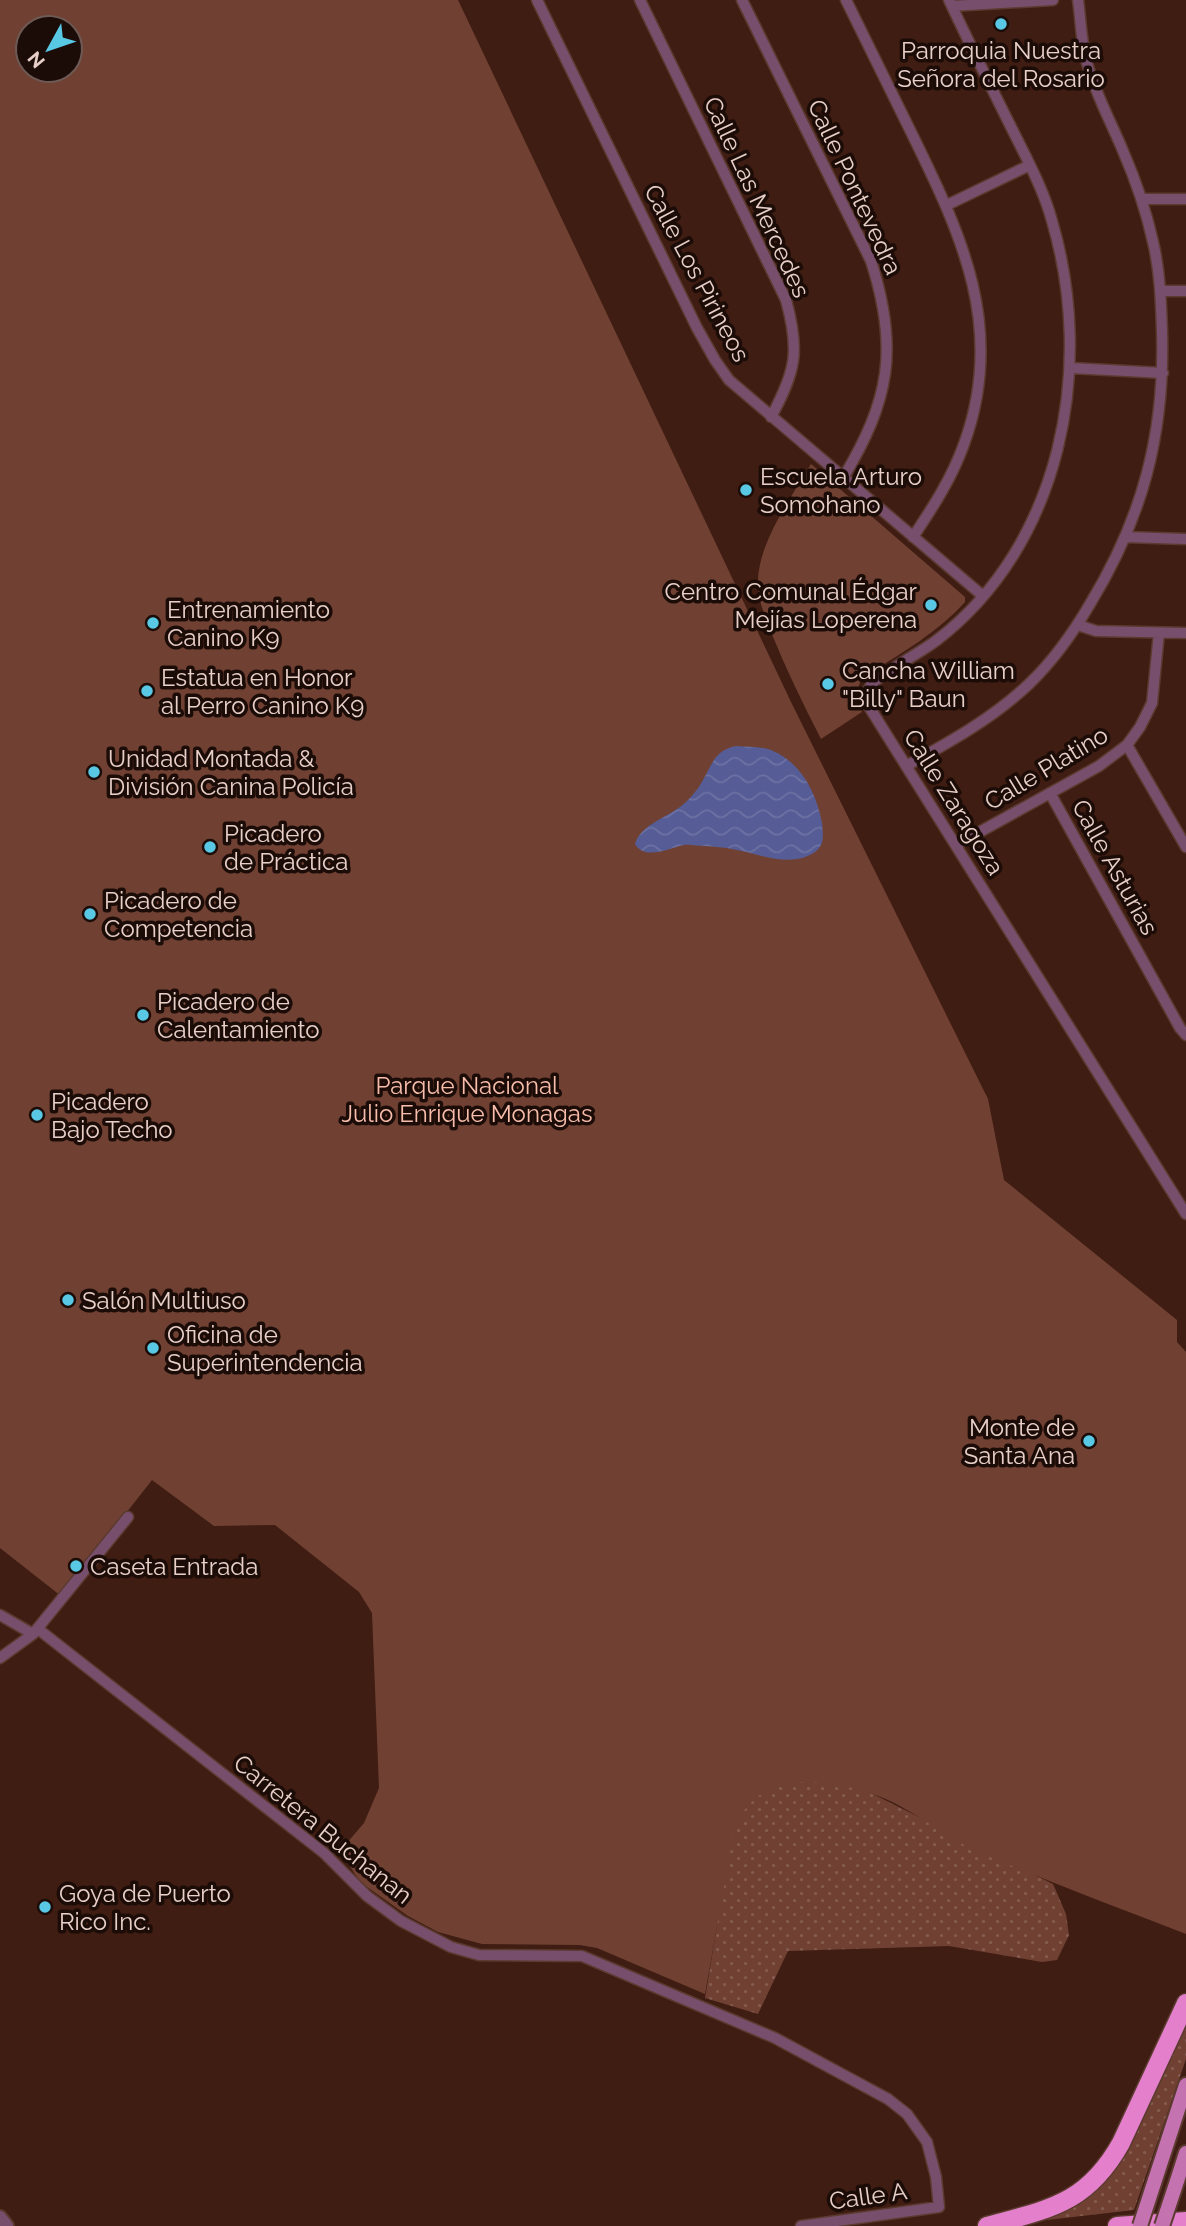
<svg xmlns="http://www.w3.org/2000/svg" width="1186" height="2226" font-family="Raleway,sans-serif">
<defs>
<pattern id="grass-dots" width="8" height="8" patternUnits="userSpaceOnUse" patternTransform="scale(1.75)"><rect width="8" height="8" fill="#704133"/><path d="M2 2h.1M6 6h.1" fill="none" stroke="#845b4f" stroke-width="1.8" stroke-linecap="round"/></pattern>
<pattern id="water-waves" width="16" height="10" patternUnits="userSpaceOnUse" patternTransform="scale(1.75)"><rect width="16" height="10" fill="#555c96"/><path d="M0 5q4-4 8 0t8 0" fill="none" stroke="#6d72a3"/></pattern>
</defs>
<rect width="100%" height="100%" fill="#401d12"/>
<path fill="url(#grass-dots)" d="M783,1749l270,135 13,30 3,21 -12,25 -15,2 -93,-16 -161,5 -30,63 -53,-16 12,-72 -4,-102z
M1186,2015v44l-52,151 -96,11 45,-24z"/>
<path fill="#704133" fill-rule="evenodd" d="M0,0h458l333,702 197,397 16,81 173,140v22l9,10v582c-68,-26 -136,-52 -203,-80 -39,-16 -72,-48 -113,-61 -50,-16 -116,-22 -136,38l-29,163 -108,-46 -17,-3 -98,-1 -44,-12 -30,-16 -48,-34 -20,-31 24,-28 15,-35 -7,-175 -13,-21 -84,-67 -61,1 -62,-46 -91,116 -61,-48zM28,28h42v42h-42z
M811,464l154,133v5c-27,30 -64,52 -99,73l-5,4 -6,20 7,13 -41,27c-18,-35 -35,-70 -50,-107 -6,-17 -14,-33 -13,-52 1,-38 34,-84 53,-116z"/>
<path fill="url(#water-waves)" d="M736,746c12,1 26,0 37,5 29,12 44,44 49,72 1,11 3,22 -7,29 -25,17 -57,1 -83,-3 -9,-2 -18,-2 -27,-3 -7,0 -15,-2 -21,-1 -15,3 -39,16 -49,-1 5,-20 37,-28 51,-42 6,-6 13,-14 17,-22 10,-17 11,-29 33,-34z"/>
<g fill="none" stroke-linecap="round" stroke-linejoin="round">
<g stroke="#5b3a2f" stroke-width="13">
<path id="minor" d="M537,0l160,328 18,32 14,20 254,216
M640,0l146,300c14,51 10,71 -15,117
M742,0l129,261c28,87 19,139 -28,217
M846,0c22,45 44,89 66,134 50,102 94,195 52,310 -12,34 -31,63 -51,93
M949,0c21,45 43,89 65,133 14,28 30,58 38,88 43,146 10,323 -115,419 -14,11 -58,35 -66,45 -5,7 -4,12 -3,20l318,509
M952,6l101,-6
M1142,199h44
M947,205l83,-40
M1161,291h25
M1071,368l92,5
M1125,537l61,2
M1078,625l18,6 90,2
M1127,745l59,102
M906,766c44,-24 87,-48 123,-82 25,-24 44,-51 61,-80 53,-87 75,-171 72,-273 -1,-30 -2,-60 -9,-89 -7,-32 -17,-61 -30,-91 -12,-29 -28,-58 -36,-88 -6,-20 -6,-42 -9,-63
M1050,793l130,235 6,7
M956,845l143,-79 28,-21 13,-18 12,-24 7,-70
M0,1615l33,19
M38,1629l286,224 43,43 34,25 50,26 28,8 103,1 193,82 113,61 19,15 20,28 9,35 3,30 -138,19
M0,1658l33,-24 95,-117"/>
</g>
<g stroke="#5b3a2f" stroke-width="16">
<path id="tertiary" d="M0,2217l7,9"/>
</g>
<g stroke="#5b3a2f" stroke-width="18">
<path id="primary" d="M1155,2180l31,-95
M1177,2181l9,-28"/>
</g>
<g stroke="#5b3a2f" stroke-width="21">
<path id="motorway" d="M987,2226c62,-17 100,-22 134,-83l65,-140
M1117,2226l69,-5"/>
</g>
<use href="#minor" stroke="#774f6c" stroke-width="10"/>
<use href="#tertiary" stroke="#774f6c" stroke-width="12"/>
<use href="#primary" stroke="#c573b0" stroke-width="14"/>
<use href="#motorway" stroke="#e480cb" stroke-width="18"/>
<g stroke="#5b3a2f" stroke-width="18" stroke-linecap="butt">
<path id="primary-bridge" d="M1140,2226l15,-46
M1162,2226l15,-45"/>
</g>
<use href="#primary-bridge" stroke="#c573b0" stroke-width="14"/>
</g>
<g fill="#59c8e4" stroke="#1c0c08" stroke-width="2.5">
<circle cx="1001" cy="24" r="7"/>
<circle cx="746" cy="490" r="7"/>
<circle cx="931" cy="605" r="7"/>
<circle cx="153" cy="623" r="7"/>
<circle cx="828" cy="684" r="7"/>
<circle cx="147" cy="691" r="7"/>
<circle cx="94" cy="772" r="7"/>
<circle cx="210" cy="847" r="7"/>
<circle cx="90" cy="914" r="7"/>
<circle cx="143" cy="1015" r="7"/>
<circle cx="37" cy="1115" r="7"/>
<circle cx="68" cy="1300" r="7"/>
<circle cx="153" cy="1348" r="7"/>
<circle cx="1089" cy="1441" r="7"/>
<circle cx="76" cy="1566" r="7"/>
<circle cx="45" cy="1907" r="7"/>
</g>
<g text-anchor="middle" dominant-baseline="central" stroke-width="7" stroke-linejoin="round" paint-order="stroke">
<g font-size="24" fill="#e8d0c9" stroke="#1c0c08" text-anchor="start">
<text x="1001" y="50" text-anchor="middle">Parroquia Nuestra<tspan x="1001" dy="28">Señora del Rosario</tspan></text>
<text x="760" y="476">Escuela Arturo<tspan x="760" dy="28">Somohano</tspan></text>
<text x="917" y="591" text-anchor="end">Centro Comunal Édgar<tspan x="917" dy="28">Mejías Loperena</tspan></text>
<text x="167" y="609">Entrenamiento<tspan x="167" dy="28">Canino K9</tspan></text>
<text x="842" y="670">Cancha William<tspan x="842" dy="28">"Billy" Baun</tspan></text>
<text x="161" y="677">Estatua en Honor<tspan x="161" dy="28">al Perro Canino K9</tspan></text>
<text x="108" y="758">Unidad Montada &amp;<tspan x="108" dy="28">División Canina Policía</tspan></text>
<text x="224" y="833">Picadero<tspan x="224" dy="28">de Práctica</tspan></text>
<text x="104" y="900">Picadero de<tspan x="104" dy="28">Competencia</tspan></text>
<text x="157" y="1001">Picadero de<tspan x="157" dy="28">Calentamiento</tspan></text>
<text x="51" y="1101">Picadero<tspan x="51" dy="28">Bajo Techo</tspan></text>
<text x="82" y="1300">Salón Multiuso</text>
<text x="167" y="1334">Oficina de<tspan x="167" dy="28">Superintendencia</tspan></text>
<text x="1075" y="1427" text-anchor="end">Monte de<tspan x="1075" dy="28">Santa Ana</tspan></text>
<text x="90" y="1566">Caseta Entrada</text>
<text x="59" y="1893">Goya de Puerto<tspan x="59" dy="28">Rico Inc.</tspan></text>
</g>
<g font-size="24" fill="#e8d0c9" stroke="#1c0c08">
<text transform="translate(855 187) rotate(65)">Calle Pontevedra</text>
<text transform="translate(757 197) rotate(65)">Calle Las Mercedes</text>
<text transform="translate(697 273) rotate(62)">Calle Los Pirineos</text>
<text transform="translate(1046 768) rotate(-31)">Calle Platino</text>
<text transform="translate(954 802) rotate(58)">Calle Zaragoza</text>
<text transform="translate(1115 867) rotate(61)">Calle Asturias</text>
<text transform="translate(323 1829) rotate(39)">Carretera Buchanan</text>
<text transform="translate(868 2196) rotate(-8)">Calle A</text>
</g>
<g font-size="24" fill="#f8bdab" stroke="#1c0c08">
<text x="467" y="1085">Parque Nacional<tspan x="467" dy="28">Julio Enrique Monagas</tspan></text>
</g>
</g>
<g transform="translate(49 49) rotate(230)"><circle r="33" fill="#1c0c08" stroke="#6e5a55" stroke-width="2"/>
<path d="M0-5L12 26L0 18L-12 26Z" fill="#59c8e4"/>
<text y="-10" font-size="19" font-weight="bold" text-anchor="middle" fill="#e8d0c9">N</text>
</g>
</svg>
